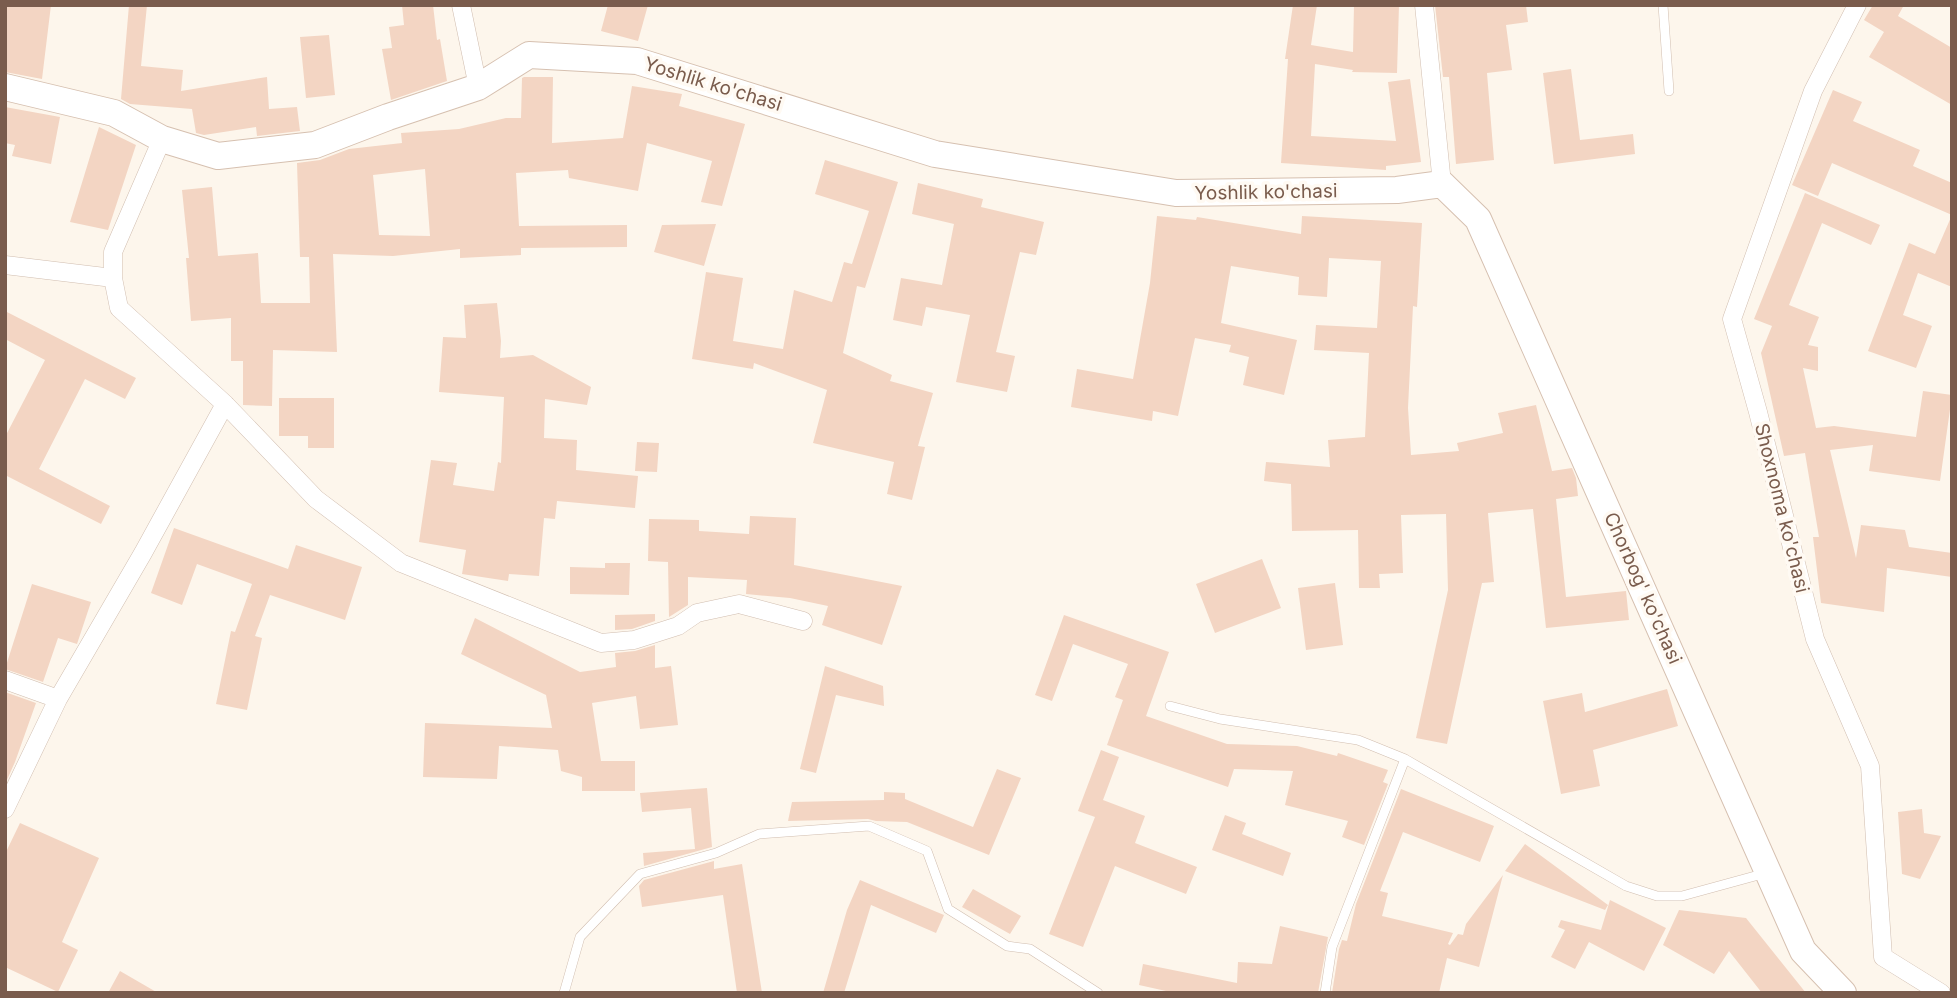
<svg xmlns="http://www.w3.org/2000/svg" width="1957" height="998" font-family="Inter,sans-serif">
<rect width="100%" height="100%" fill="#fdf6ec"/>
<path fill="#f3d5c3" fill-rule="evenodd" d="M5,5h46l-9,74 -37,-7z
M129,5h18l-6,61 42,4 -2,21 86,-14 2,32 28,-2 3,24 -43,5 -1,-9 -52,8 -8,-2 -4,-24 -62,-5 -9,-5z
M402,5h31l4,35 3,-1 7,42 -56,19 -9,-51 10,-1 -3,-21 15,-2z
M608,5h40l-10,36 -37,-10z
M1293,5h24l-6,40 42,7 1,-47h45l-2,68 -45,-1 1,-2 -38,-6 -4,72 85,5 -8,-59 22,-3 11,83 -35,4v4l-105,-7 7,-104h-3z
M1435,5h91l2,17 -22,3 6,45 -25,3 7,87 -38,4 -7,-87h-6z
M1873,5h31l-6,11 54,32v57l-83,-48 15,-25 -20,-12z
M329,35l6,60 -29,3 -6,-61z
M1571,69l9,71 53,-6 2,20 -81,10 -11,-91z
M524,77h29l-1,66 71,-5 9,-52 50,8 -3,12 66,18 -23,82 -21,-4 11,-41 -65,-18 -9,48 -69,-13 -1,-8 -52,3 3,53 108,-1v22l-106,1v7l-61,3v-9l-67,7 -60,-2 4,98 -64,-2 -1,56 -29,-1v-44h-12v-43l-40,3 -5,-63h3l-7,-68 30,-3 6,69 40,-3 3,50h49l-1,-46h-9l-3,-94 23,-3 29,-11 53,-6 -1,-10 58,-4 47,-11h15l1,-40zM425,169l5,67 -51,-1 -6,-60z
M1833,90l29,12 -9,19 67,29 -7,16 39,17v32l-120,-52 -14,33 -26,-11z
M5,107l55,10 -9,47 -39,-8 3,-11 -10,-2z
M99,127l37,18 -28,85 -38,-8z
M825,160l73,22 -33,106 -8,-2 -14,67 49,22 -2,6 43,12 -15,53 7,1 -13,53 -25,-6 7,-32 -81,-19 14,-53 -73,-27 -1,6 -61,-10 14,-87 37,6 -10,63 50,8 11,-59 38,12 12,-40 8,2 17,-53 -54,-17z
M918,183l65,16 -2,8 63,15 -8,33 -16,-3 -24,100 19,4 -8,36 -51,-10 14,-67 -44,-8 -4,19 -29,-6 8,-42 41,7 12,-61 -42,-10z
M1805,193l75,32 -9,20 -49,-22 -33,82 30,12 -11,28 10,2v24l-15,-3 13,60 18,-2 82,11 7,-46 29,4 -12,86 -71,-10 4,-26 -43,5 26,108 5,-33 44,5 4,17 43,6v24l-65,-9 -3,44 -63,-9 -8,-66h6l-14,-84 -21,3 -23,-103 11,-27 -18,-7z
M1952,215v72l-34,-14 -15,42 29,11 -16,42 -48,-17 41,-108 26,11z
M1157,216l39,4 1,-3 104,17 1,-18 120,7 -5,84 -4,-1 -5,102 3,47 48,-4 -2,-8 46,-10 -5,-20 38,-8 16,66 20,-3 4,10 2,18 -22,3 10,98 60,-6 3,29 -83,8 -13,-119 -45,4 6,69 -12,1 -35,161 -31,-6 32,-148 -2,-76 -45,1 2,58 -24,1 1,14h-21l-1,-58 -66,1 -1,-47 -27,-3 2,-19 64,5 -2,-27 37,-3 4,-84 -55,-3 2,-25 61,3 4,-67 -52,-3 -2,39 -29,-2 1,-18 -68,-11 -10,57 76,17 -13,55 -41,-10 6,-28 -20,-5 2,-7 -36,-7 -17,78 -25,-5 -1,10 -81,-14 6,-38 56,10 17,-96z
M716,224l-12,42 -50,-14 8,-27z
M497,303l4,38 -1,17 33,-3 58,32 -4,18 -42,-6 -1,39 33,2 -1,30 62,6 -3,32 -78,-7 -2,18 -11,-1 -5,58 -30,-2 -1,7 -46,-7 4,-24 -47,-8 12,-82 26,3 -4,22 41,6 4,-29 3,1 3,-66 -65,-5 4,-55 23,1 -2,-33z
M5,311l131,67 -11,21 -40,-20 -46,90 71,37 -9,18 -96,-49v-38l40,-77 -40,-21z
M279,398h55v50h-26v-12h-29z
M637,442l22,1 -2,29 -22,-1z
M750,516l46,2 -2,47 108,21 -20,59 -60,-20 6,-19 -38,-8 -44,-4 1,-14 -59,-3v28l-19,12 -1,-55 -20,-1 1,-42 50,1v11l50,3z
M174,528l114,41 8,-24 66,22 -17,53 -75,-25 -15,41 7,2 -15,72 -31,-6 15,-73 4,1 17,-48 -55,-20 -15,41 -31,-12z
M1262,559l19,49 -66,25 -19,-49z
M605,563h25l-1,32 -59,-1v-27l35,1z
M1335,583l8,62 -37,5 -8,-62z
M32,584l59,18 -14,42 -19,-6 -15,44 -38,-13z
M655,614v7l-23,8 -17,1v-15z
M1064,615l105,37 -23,64 81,28 70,2 40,10 1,-3 50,17 -5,12 5,2 -24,61 -22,-8 6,-16 -63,-16 8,-34 -59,-2 -6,18 -121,-42 16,-45 -8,-3 13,-33 -55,-20 -21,57 -17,-6z
M475,618l105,54 36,-5 -1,-14 20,-2 20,-6v23l16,-2 7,59 -38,4 -4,-33 -44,7 9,58h34v30h-53v-14l-21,-6 -3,-21 -59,-4 -2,33 -74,-2 2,-54 127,5 -6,-33 -85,-41z
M825,666l58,20 1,20 -48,-11 -20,78 -16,-4z
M1667,689l11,37 -85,24 7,36 -39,8 -18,-93 39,-8 3,19z
M5,692l31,11 -21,59 -9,20z
M1101,750l18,7 -16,43 42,16 -10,27 62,24 -11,27 -71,-28 -32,81 -34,-13 46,-117 -17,-6z
M997,769l24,9 -32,77 -82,-33 -31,-1 -8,-2 -80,2 4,-19 92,-2v-8l21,1v6l68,28z
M707,788l5,59 -68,19 -1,-13 52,-4 -4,-41 -49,4 -2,-19z
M1401,789l93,37 -14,36 -77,-30 -23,59 8,2 -6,23 71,17 -5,11 2,1 8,-11 5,1 3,-11 37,-49 -24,92 -32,-9 -8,35h-107l7,-44 3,-9 5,1 9,-37z
M1922,809l2,24 17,3 -21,43 -18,-5 -4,-62z
M1225,815l21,8 -4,11 49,19 -8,23 -71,-26z
M20,823l79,35 -37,84 16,8 -20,42 -53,-25v-113z
M1525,844l83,61 -3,5 -100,-39z
M714,861v8l28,-5 20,129h-25l-14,-98 -81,12 -3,-21 5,-6z
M860,880l84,35 -8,18 -65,-28 -27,88h-21l24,-83z
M973,889l48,27 -11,18 -48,-27z
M1610,900l56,28 -22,43 -55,-29 -14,27 -24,-12 14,-27 -7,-3 3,-7 40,10z
M1679,910l67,8 60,75h-44l-33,-42 -15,23 -51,-29z
M1280,926l48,11 -10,56h-143l-36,-8 4,-21 94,19 1,-21 34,2z
M120,971l38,22h-50z"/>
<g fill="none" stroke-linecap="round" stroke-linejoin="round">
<g stroke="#d1beb0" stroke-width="10">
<path id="lane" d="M1663,5l6,86
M1170,706l50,13 138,21 47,19 221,127 31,10h25l84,-23
M564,993l16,-56 60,-63 76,-21 43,-19 110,-8 58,25 21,58 59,37 23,3 68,44
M1325,993l7,-46 73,-188"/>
</g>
<g stroke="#d1beb0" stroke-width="19">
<path id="street" d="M461,5l17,82
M1424,5l18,179
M1857,5l-44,86 -81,228 26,93 57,227 55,127 13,191 58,36
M162,139l-49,113v26l6,30 106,96 91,95 85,64 200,80 33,-3 44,-14 19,-13 42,-9 64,17
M5,265l108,13
M5,680l53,19
M5,809l53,-110 85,-146 82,-149"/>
</g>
<g stroke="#d6c0b0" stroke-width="28">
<path id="secondary" d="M5,87l109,26 48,26 56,17 97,-11 73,-28 90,-30 51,-32 108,6 298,93 241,39 221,-3 45,-6 36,35 325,732 40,42"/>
</g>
<use href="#lane" stroke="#fff" stroke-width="9"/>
<use href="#street" stroke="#fff" stroke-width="18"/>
<use href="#secondary" stroke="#fff" stroke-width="26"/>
</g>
<g text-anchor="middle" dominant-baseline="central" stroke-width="7" stroke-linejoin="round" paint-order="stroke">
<g font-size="19" fill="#7a5c4d" stroke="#fffaf3">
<text transform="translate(713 84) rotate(17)">Yoshlik ko'chasi</text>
<text transform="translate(1266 192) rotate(-1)">Yoshlik ko'chasi</text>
<text transform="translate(1782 508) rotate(76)">Shoxnoma ko'chasi</text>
<text transform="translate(1643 588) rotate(66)">Chorbog' ko'chasi</text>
</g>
</g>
<rect width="1957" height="998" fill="none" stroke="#7a5c4d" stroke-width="14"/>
</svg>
